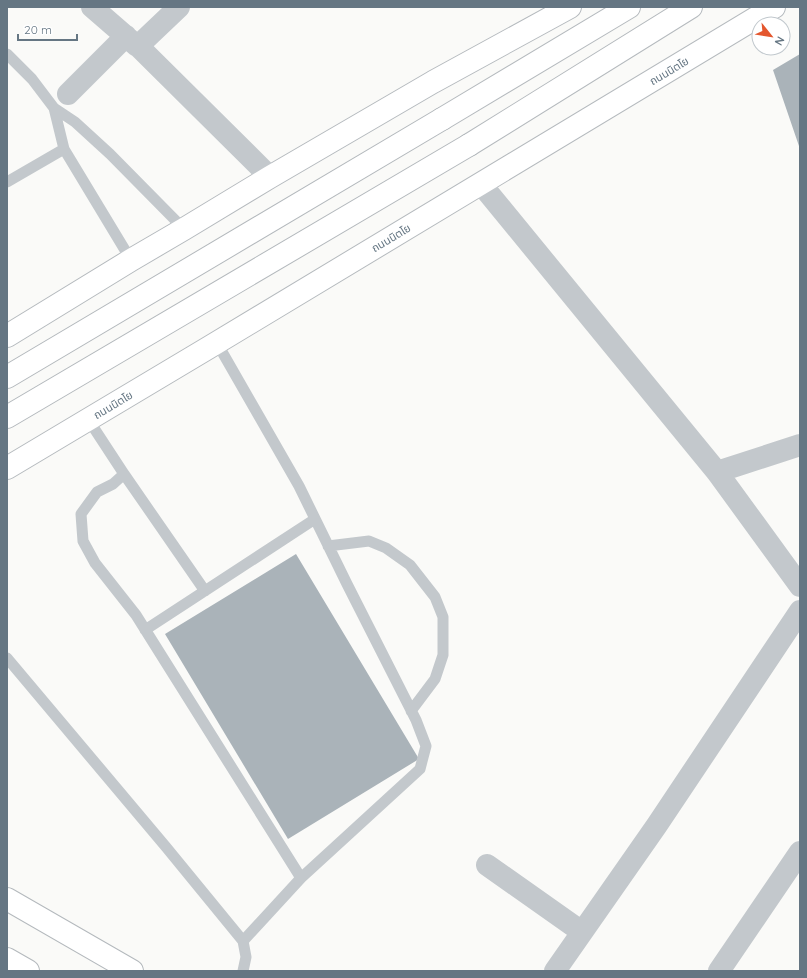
<svg xmlns="http://www.w3.org/2000/svg" width="807" height="978" font-family="Quicksand,'Noto Sans Thai',sans-serif">
<rect width="100%" height="100%" fill="#fafaf8"/>
<path fill="#aab3b9" d="M800,54v95l-27,-79z
M296,554l123,205 -131,80 -123,-205z"/>
<g fill="none" stroke-linecap="round" stroke-linejoin="round">
<g stroke="#b5babe" stroke-width="24">
<path id="primary" d="M442,119l187,-112
M469,145l222,-138
M7,336l124,-76 53,-31 86,-52 163,-95 137,-75
M7,468l201,-120 566,-341"/>
</g>
<g stroke="#b4b9bd" stroke-width="24">
<path id="trunk" d="M7,377l435,-258
M7,417l462,-272
M7,899l125,72
M7,959l21,12"/>
</g>
<path stroke="#c3c8cc" stroke-width="11" d="M7,54l25,25 22,29 21,14 35,32 74,75
M54,108l10,41 67,111
M7,182l57,-33
M217,343l82,143 48,98 69,136 10,26 -6,23 -119,109 -58,63
M88,419l36,55 -11,10 -16,8 -16,22 2,27 12,22 41,52 165,263
M124,474l81,117
M328,546l41,-5 17,7 24,17 25,32 8,20v38l-8,24 -24,32
M145,630l170,-111
M7,658l159,189 77,94 3,16 -3,14"/>
<path stroke="#c3c8cc" stroke-width="22" d="M92,7l45,39
M179,7l-41,39 132,131
M68,94l58,-58
M481,184l236,288 83,114
M717,472l83,-27
M487,865l95,67
M555,971l102,-146 143,-214
M719,971l81,-119"/>
<use href="#primary" stroke="#fff" stroke-width="22"/>
<use href="#trunk" stroke="#fff" stroke-width="22"/>
</g>
<g text-anchor="middle" dominant-baseline="central" stroke-width="4" stroke-linejoin="round" paint-order="stroke">
<g font-size="11" fill="#657683" stroke="#fff">
<text transform="translate(669 71) rotate(-31)">ถนนนิตโย</text>
<text transform="translate(391 238) rotate(-31)">ถนนนิตโย</text>
<text transform="translate(113 405) rotate(-31)">ถนนนิตโย</text>
</g>
</g>
<rect width="807" height="978" fill="none" stroke="#657683" stroke-width="16"/>
<g transform="translate(771 36) rotate(120)"><circle r="19" fill="#ffffff" stroke="#c1c8cd"/>
<path d="M0-3L7 15L0 10L-7 15Z" fill="#e4572e"/>
<text y="-6" font-size="11" font-weight="bold" text-anchor="middle" fill="#657683">N</text>
</g>
<path d="M18 34v6h59v-6" fill="none" stroke="#657683" stroke-width="2"/>
<text x="24" y="34" font-size="12" fill="#657683" stroke="#ffffff" stroke-width="3" paint-order="stroke">20 m</text>
</svg>
